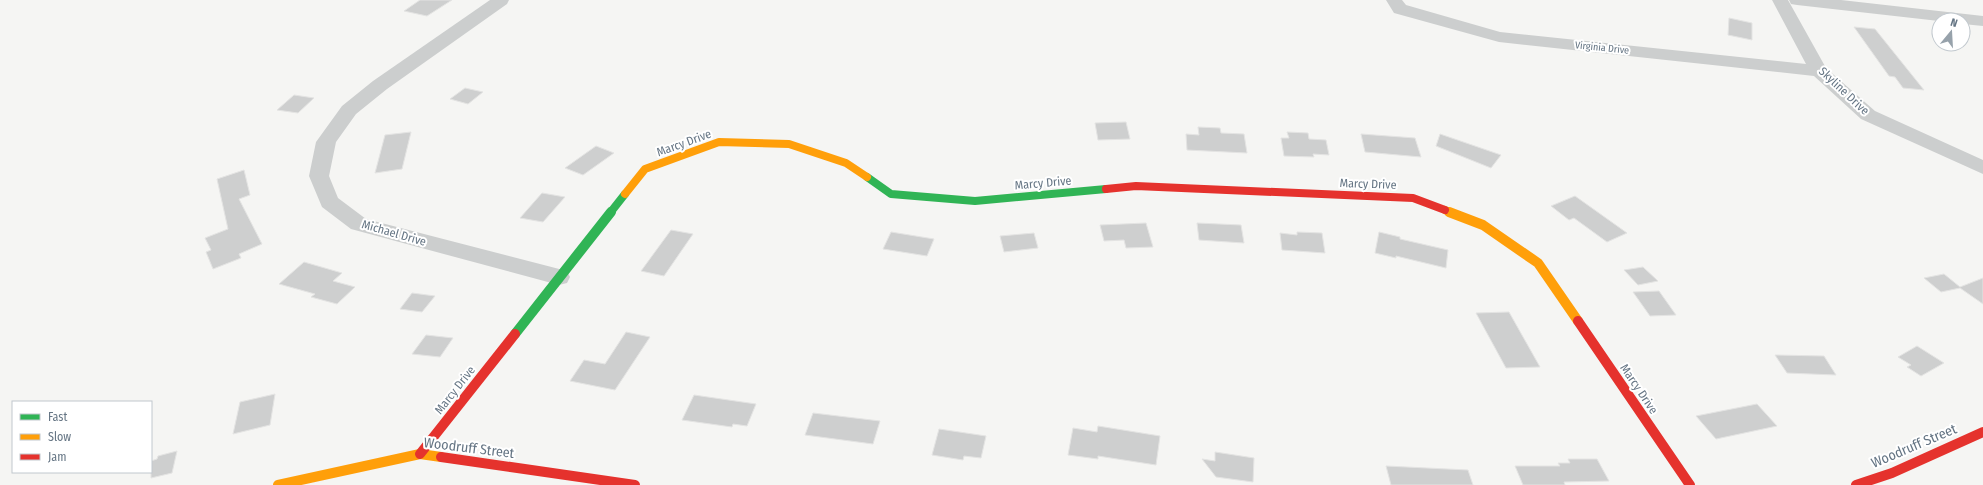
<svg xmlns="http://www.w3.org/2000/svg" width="1983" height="485" font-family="'Fira Sans Condensed',sans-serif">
<rect width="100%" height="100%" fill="#f5f5f3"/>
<path fill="#cecfcf" stroke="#e4e4e3" d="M420,0h32l-25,16 -23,-5z
M1729,18l23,5v17l-24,-5z
M1854,27l21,2 49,61 -21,-2 -8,-11 -6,-1z
M465,88l18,4 -15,12 -18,-5z
M294,95l20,3 -16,15 -21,-3z
M1126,122l4,17 -32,1 -3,-17z
M1198,127l22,1 1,5 23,1 3,19 -60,-3 -1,-16 13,1z
M411,132l-9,37 -27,4 10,-38z
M1287,132l21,1 1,6 17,1 3,15 -16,-1 1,3 -30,-1 -3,-18h8z
M1361,134l54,4 6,19 -56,-5z
M1440,134l61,21 -10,13 -55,-22z
M596,146l18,7 -31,22 -18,-7z
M244,170l6,25 -11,4 23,45 -23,10 2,4 -28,11 -7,-17 5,-2 -6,-12 23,-9 -11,-50z
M542,193l23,4 -22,25 -23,-4z
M1575,196l52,37 -20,9 -33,-24 -5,2 -18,-14z
M1146,223l7,24 -27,1 -2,-8 -20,1 -4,-16z
M1197,223l44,2 3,18 -45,-3z
M671,230l22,4 -29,42 -23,-5z
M891,232l43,7 -7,17 -44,-7z
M1297,232l25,1 3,20 -43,-3 -2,-17 17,2z
M1379,232l21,5v2l48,11 -2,18 -50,-12v2l-21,-5z
M1034,233l4,15 -34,4 -4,-16z
M304,262l38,11 -9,8 22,6 -18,17 -26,-7 4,-3 -36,-10z
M1643,267l15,14 -20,4 -14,-15z
M1944,274l16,13 23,-9v26l-23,-16 -19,4 -17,-14z
M1659,291l17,24 -26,1 -17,-24z
M412,293l23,3 -13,16 -22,-3z
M1509,312l31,55 -34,1 -30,-55z
M626,332l24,5 -35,53 -45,-9 14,-21 21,4z
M426,335l27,3 -13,19 -28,-3z
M1917,346l27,17 -23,13 -14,-9 4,-2 -13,-8z
M1775,355l49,1 12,19 -49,-2z
M275,394l-5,31 -37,9 7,-32z
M694,395l62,9 -9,22 -14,-2 -1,3 -50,-7z
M1757,404l20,22 -61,13 -20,-23z
M813,413l67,8 -7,23 -68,-9z
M1098,426l62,10 -4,29 -58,-9v3l-30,-4 5,-27 24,4z
M939,429l47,7 -5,22 -17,-2 -1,4 -31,-5z
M177,451l-5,22 -21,5v-17l6,-2 1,-3z
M1215,452l39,6 -1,24 -37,-5 -14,-18 13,2z
M1568,459h29l12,22 -45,1 1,3h-42l-8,-19h45l-2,-3h12z
M1386,466l82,4 5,15h-82z"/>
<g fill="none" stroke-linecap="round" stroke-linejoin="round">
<path fill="#cccece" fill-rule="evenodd" d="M490,0h19l-2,4 -120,85 -31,25 -20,28 -7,34 9,22 28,21 201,52 3,6 -3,6 -8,2 -208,-56 -29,-22 -13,-31 7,-34 26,-36 31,-25z
M1386,0h16l4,5 94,27 306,32 -34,-64h16l38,68 49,43 108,49v14l-122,-55 -47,-43 -315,-34 -105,-29z
M1789,0h52l142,16v10l-20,-2v-4l-24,1 -142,-16 -6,-1z"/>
<path stroke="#30b455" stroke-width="8" d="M867,177l24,17 84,7 131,-12
M610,213l15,-19"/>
<path stroke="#30b455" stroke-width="10" d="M515,334l96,-122"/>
<path stroke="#ff9f0a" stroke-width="8" d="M625,194l20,-25 74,-27 70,2 57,19 21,14
M1445,210l7,3"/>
<path stroke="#ff9f0a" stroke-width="10" d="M1449,212l34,13 55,38 40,58
M278,485l142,-31 21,3"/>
<path stroke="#e5322d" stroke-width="8" d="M1106,189l30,-3 277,12 32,12"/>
<path stroke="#e5322d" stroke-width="10" d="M1578,321l112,164
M420,454l95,-120
M441,457l194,28
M1856,485l36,-12 91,-41"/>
</g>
<g text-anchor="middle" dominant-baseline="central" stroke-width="4" stroke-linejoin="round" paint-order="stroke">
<g font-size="10" fill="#657584" stroke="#fff">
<text transform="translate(1602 48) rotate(6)">Virginia Drive</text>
</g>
<g font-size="12" fill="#657584" stroke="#fff">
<text transform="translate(1844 91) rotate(43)">Skyline Drive</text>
<text transform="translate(684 143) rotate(-20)">Marcy Drive</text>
<text transform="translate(1043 183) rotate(-5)">Marcy Drive</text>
<text transform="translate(1368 184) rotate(2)">Marcy Drive</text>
<text transform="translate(394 233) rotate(16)">Michael Drive</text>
<text transform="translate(1639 389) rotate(56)">Marcy Drive</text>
<text transform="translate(455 390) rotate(-52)">Marcy Drive</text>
</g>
<g font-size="14" fill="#657584" stroke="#fff">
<text transform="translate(1914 446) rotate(-23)">Woodruff Street</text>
<text transform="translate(469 448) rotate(7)">Woodruff Street</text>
</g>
</g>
<rect x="12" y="401" width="140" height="72" fill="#ffffff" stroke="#c1c8ce"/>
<rect x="20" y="414" width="20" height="6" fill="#30b455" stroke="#c1c8ce"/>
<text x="48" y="421" font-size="12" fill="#657584">Fast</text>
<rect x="20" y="434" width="20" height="6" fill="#ff9f0a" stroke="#c1c8ce"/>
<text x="48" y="441" font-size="12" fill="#657584">Slow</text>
<rect x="20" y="454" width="20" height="6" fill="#e5322d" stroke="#c1c8ce"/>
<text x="48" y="461" font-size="12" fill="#657584">Jam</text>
<g transform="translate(1951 32) rotate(18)"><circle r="19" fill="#ffffff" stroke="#c1c8ce"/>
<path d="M0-3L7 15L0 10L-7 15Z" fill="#97a2ab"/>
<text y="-6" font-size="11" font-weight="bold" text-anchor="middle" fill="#657584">N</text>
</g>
</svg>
